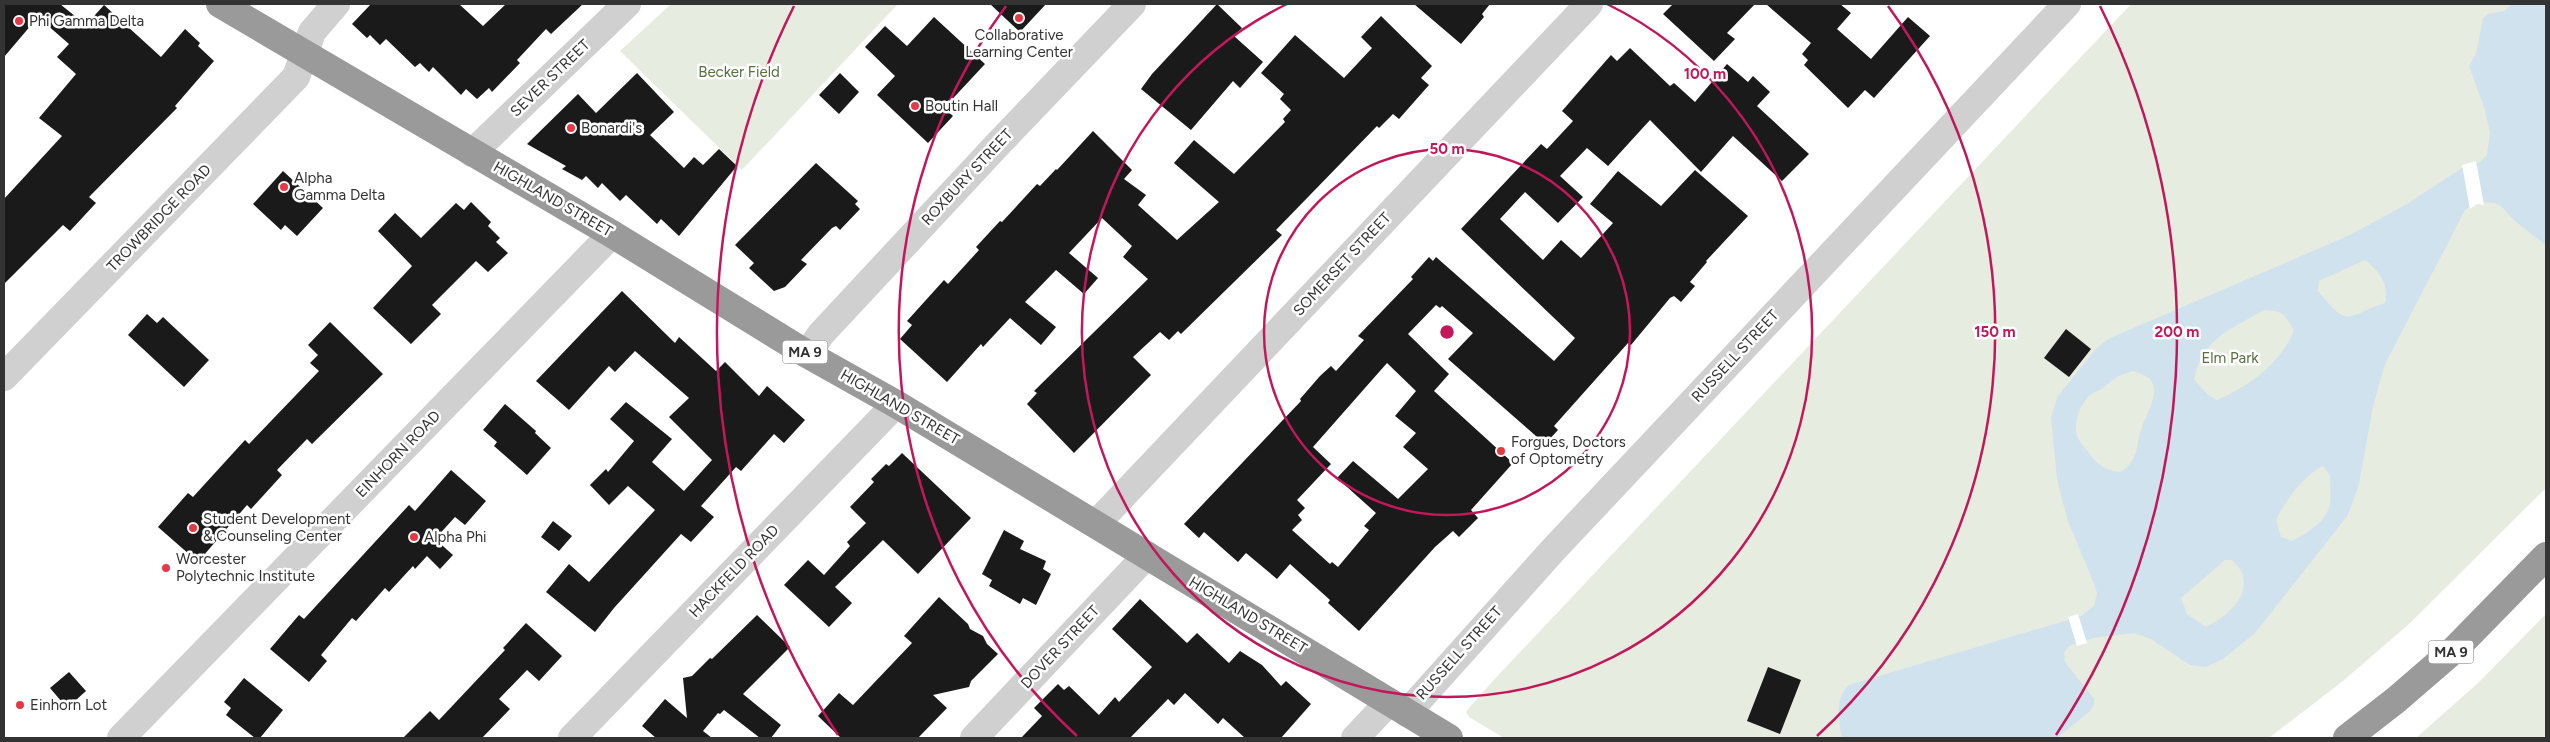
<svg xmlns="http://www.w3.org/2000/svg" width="2550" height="742" font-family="Figtree,sans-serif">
<rect width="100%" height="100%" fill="#fff"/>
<path fill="#e6ecdf" d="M671,4h227l-156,166 -122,-119z
M2131,4h415v484l-138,137 -65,56 -74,57h-765l-35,-21 -3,-5 2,-3 22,-25z
M2546,614v124h-130l63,-56z"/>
<path fill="#cfe2ee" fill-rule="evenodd" d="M2512,4h34v241l-30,-23 -15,-16 -6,-3 -19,-1 -11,8 -80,154 -12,42 -14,78 -11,31 -93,118 -32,26 -17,8 -16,-2 -39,-26 -17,-6 -41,5 -24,8 -5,7 1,9 29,37v6l-4,6 -33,27h-215c-3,-17 -8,-39 7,-53l219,-65 13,-4 13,-10 3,-13 -2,-7 -27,-65 -6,-22 -5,-21 -6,-61 7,-21 38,-47 12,-10 242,-104 57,-31 55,-36 18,-6 7,-7 3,-22 -5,-23 -16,-44 7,-12 7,-36 5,-4 16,-3zM2365,260c14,10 25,26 20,43 -40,13 -35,27 -67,-12l1,-10zM2264,310c18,0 21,5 30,20 -13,33 -45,56 -77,70l-9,-5 -14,-16c10,-42 36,-49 70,-69zM2133,371c36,9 17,33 9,56 -7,19 -2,31 -21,45 -14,-1 -24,-7 -32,-19 -4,-5 -9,-10 -11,-15 -6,-14 2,-34 12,-43 4,-3 9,-4 13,-7 14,-11 11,-11 30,-17zM2323,466l7,9c0,9 1,19 0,28 -2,18 -24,31 -38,38l-11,-4 -5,-17c9,-19 28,-45 47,-54zM2225,560h7c29,26 0,54 -26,67l-19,-13 -6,-16z"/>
<path fill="#fff" d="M2476,161l8,44 -7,-1 -7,5 -8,-44z
M2078,614l9,29 -10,3 -9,-29z"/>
<path fill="#1a1a1a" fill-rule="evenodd" d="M4,4h56l26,21 18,-20 57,52 24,-28 15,14 -2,3 16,15 -39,45 2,2 -88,89 7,6 -26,28 -7,-6 -59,59v-85l58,-63 -23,-18 37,-44 -19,-17 12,-13 -31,-27 -34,40z
M371,4h88l24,22 23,-22h77l-32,30 -5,-5 -29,31 3,3 -28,29 -3,-4 -12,11 -11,-10 -5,6 -28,-28 -4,5 -9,-9 -5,4 -29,-28 -6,6 -10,-10 -3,3 -15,-14z
M990,4h56l-26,28z
M1217,4l25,24 -8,8 29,26 -23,26 -7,-7 -42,49 -50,-41 11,-15z
M1414,4h76l-8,10 2,3 -23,27z
M1673,4h82l-28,29 8,6 -21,22 -51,-47z
M1766,4h74l11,9 -14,16 34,30 37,-42 22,19 -56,62 -9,-8 -17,18 -44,-43 4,-5 -6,-6 9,-11z
M1381,16l51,50 -11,12 8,7 -30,34 -6,-5 -14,14 -2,-2 -101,104 6,5 -101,99 -3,-3 -9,9 -9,-8 -27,25 18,18 -77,78 -47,-49 10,-11 -3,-2 114,-112 -25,-22 9,-11 -30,-28 -33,35 29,25 -14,16 -28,-24 -31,32 31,25 -15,18 -31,-27 -27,29 -2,-3 -34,38 -47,-43 12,-14 -5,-4 37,-41 4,4 31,-34 -3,-3 24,-26 2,1 35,-38 3,2 16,-17 1,1 36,-39 39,39 -8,9 22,16 -8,10 39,35 42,-38 -45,-39 20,-23 40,34 51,-52 -2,-3 8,-9 -11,-11 4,-5 -23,-21 34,-38 49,43 28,-30 -11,-11z
M934,17l51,47 -41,44 9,8 -25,27 -51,-48 18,-19 -30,-29 20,-21 22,20z
M1630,48l40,38 4,-3 21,19 32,-38 21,18 5,-6 17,16 -13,14 52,48 -27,27 -49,-45 -32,36 -51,-52 -42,46 -21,-18 -27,28 23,21 -25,26 -33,-31 -25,27 43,41 18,-20 20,18 32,-35 -23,-19 28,-33 43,35 34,-36 53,46 -42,45 1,1 -17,20 5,4 -14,16 -7,-6 -4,2 -39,47 -3,-2 -74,83 4,4 -13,14 -97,-85 25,-26 -31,-27 -2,2 -4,-3 -28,29 41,40 -15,17 79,72 -42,47 7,8 -19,19 -6,-6 -18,16 -76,84 -31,-28 2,-3 -40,-36 -13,15 -31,-26 -8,9 -34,-30 -5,6 -15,-14 117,-123 -1,-2 20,-23 11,-10 5,5 28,-31 -6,-4 55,-57 -2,-2 18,-20 4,4 3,-4 118,104 21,-23 -114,-109 80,-85 6,5 26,-28 -11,-10 49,-56 6,6zM1387,363l29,28 -21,25 21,17 -13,14 25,22 -30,30 -45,-38 -16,17 39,35 -12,13 5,4 -31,37 -6,-5 -2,2 -38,-34 10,-10 -4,-5 7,-7 -8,-8 34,-36 -18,-17z
M637,73l37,39 -24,23 34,33 10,-11 9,8 16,-16 18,17 -58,70 -18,-17 -4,5 -31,-29 -6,6 -18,-18 -4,5 -12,-12 -4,4 -20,-11 4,-3 -39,-22 51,-50 18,19z
M840,73l19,19 -20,22 -20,-19z
M816,163l42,38 -3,3 5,5 -20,21 -4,-4 -4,2 -31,32 6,4 -22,23 -11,4 -25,-23 5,-5 -19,-18z
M283,171l40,37 -26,28 -12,-11 -4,5 -28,-26z
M471,202l20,20 -3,4 12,12 -4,4 12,11 -20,19 -12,-11 -44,44 9,9 -30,30 -38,-36 39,-42 -34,-35 17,-18 26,25 35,-35 8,7z
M622,291l53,52 4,-6 37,34 9,-9 34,34 8,-10 38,34 -21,23 -10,-9 -33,37 -5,-4 -35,39 13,11 -23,25 -10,-8 -67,74 -19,24 -49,-40 23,-28 20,18 66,-72 -27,-24 -19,19 -19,-20 16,-16 2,3 26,-31 -24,-22 16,-17 46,37 -20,23 32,29 28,-31 -43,-43 20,-19 -54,-47 -20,21 -6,-6 -40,44 -33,-29z
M147,314l10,9 6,-6 46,43 -25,27 -56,-52z
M330,322l53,52 -71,70 -5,-5 -30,31 5,5 -31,34 -4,-4 -49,57 -40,-35 30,-34 5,4 52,-57 4,4 70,-73 -9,-8 8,-8 -10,-10z
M2066,329l25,20 -22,28 -25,-19z
M505,404l31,27 -1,2 16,15 -24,27 -33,-29 3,-4 -14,-12z
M902,453l69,65 -53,56 -35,-34 -48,47 17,16 -23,24 -45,-42 24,-25 16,15 26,-29 -3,-4 19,-19 -16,-16 24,-25 -3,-3 15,-15 3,2z
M451,470l35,31 -21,24 -10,-8 -20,22 18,16 -13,14 -13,-13 -12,13 -2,-3 -24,26 -4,-4 -29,33 -4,-3 -31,37 6,6 -18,21 -39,-33 29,-34 5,4 105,-114 6,6z
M553,521l19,15 -13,15 -18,-14z
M1004,530l20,11 -4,8 26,12 -3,8 8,5 -15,31 -13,-7 -3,6 -31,-18 3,-6 -10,-6z
M939,597l29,27 2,5 13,7 4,8 11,10 -27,27 -2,6 -36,8 14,13 -29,30h-77l-23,-22 21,-23 14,12 59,-62 -8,-7z
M1140,599l47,44 10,-10 32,30 11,-12 22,14 19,21 5,-5 25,23 -30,34h-36l-22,-20 -5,6 -33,-31 -11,12 -6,-6 -38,39h-109l21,-22 -8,-8 24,-24 6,6 5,-4 30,29 16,-18 4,5 33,-35 -40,-38z
M757,615l33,32 -47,47 38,31 -10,13h-11l-36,-28 -4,4 -2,-1 -15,18 9,7h-56l-14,-12 23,-27 22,19 -4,-40 9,-2 18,-18 2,1z
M526,623l36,33 -23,25 -12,-11 -28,29 11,10 -28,29h-79l27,-27 9,9 66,-70 -2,-2z
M1768,667l33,13 -21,54 -33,-13z
M69,672l17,19 -19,17 -17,-20z
M244,678l39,32 -23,28h-5l-29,-23 5,-7 -7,-6z"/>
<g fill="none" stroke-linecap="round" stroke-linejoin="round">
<path stroke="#d0d0d0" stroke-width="28" d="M472,153l155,-149
M807,354l14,-20 178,-191 133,-139
M4,377l292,-300 16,-45 24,-28
M1096,524l493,-520
M1407,713l147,-164 513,-545
M121,738l491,-504
M572,738l324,-334
M974,738l173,-183
M1355,738l34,-36"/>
<path stroke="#9a9a9a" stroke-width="28" d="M220,4l392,230 195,120 89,50 553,334
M2347,738l49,-38 59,-51 91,-93"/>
</g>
<g fill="none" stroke="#c2185b" stroke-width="2.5">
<circle cx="1447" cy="332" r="183"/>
<path d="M1607 4A365 365 0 1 1 1287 4"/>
<path d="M1077 736A548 548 0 0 1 1006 6M1888 6A548 548 0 0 1 1817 736"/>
<path d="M838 735A730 730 0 0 1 794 6M2100 6A730 730 0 0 1 2056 735"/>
</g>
<g fill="#e63946" stroke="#fff" stroke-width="2">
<circle cx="1019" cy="18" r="5"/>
<circle cx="19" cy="21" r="5"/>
<circle cx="915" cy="106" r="5"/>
<circle cx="571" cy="128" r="5"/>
<circle cx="284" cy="187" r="5"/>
<circle cx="1501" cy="451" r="5"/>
<circle cx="193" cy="528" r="5"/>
<circle cx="414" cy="537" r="5"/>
<circle cx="166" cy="568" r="5"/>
<circle cx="20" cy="705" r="5"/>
</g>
<g text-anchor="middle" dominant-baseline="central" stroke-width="5" stroke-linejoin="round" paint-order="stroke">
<g fill="#fff" stroke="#707070" stroke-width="1">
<rect x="782.5" y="340.5" width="45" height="23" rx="4"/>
<rect x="2428.5" y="640.5" width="45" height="23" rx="4"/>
</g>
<g font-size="14" font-weight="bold" fill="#333">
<text x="805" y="352">MA 9</text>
<text x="2451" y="652">MA 9</text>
</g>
<g font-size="15" fill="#333" stroke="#fff" text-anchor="start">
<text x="29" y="21">Phi Gamma Delta</text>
<text x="1019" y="35" text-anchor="middle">Collaborative<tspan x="1019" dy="17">Learning Center</tspan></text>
<text x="925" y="106">Boutin Hall</text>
<text x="581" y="128">Bonardi's</text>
<text x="294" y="178">Alpha<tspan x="294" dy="17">Gamma Delta</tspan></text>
<text x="1511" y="442">Forgues, Doctors<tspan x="1511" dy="17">of Optometry</tspan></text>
<text x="203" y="519">Student Development<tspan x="203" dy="17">&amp; Counseling Center</tspan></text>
<text x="424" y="537">Alpha Phi</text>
<text x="176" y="559">Worcester<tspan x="176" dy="17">Polytechnic Institute</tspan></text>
<text x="30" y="705">Einhorn Lot</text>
</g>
<g font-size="15" fill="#56703f" stroke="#fff">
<text x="739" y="72">Becker Field</text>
<text x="2230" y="358">Elm Park</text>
</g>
<g font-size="15" fill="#333" stroke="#fff">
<text transform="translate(550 78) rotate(-44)">SEVER STREET</text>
<text transform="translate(967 177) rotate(-47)">ROXBURY STREET</text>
<text transform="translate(553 199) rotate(30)">HIGHLAND STREET</text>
<text transform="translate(159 218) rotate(-46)">TROWBRIDGE ROAD</text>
<text transform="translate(1342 264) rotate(-47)">SOMERSET STREET</text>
<text transform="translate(1735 356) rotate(-47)">RUSSELL STREET</text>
<text transform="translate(900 407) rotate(30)">HIGHLAND STREET</text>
<text transform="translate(398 454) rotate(-46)">EINHORN ROAD</text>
<text transform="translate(734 571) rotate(-46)">HACKFELD ROAD</text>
<text transform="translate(1248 615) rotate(31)">HIGHLAND STREET</text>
<text transform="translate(1060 647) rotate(-47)">DOVER STREET</text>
<text transform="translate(1459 653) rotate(-48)">RUSSELL STREET</text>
</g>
</g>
<circle cx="1447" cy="332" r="8" fill="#c2185b" stroke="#fff" stroke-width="2.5"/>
<g font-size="15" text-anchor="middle" font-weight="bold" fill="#c2185b" stroke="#fff" stroke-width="5" stroke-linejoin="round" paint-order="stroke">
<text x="1705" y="79">100 m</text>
<text x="1447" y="154">50 m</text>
<text x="1995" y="337">150 m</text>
<text x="2177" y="337">200 m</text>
</g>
<rect width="2550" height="742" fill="none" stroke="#333333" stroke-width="10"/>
</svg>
